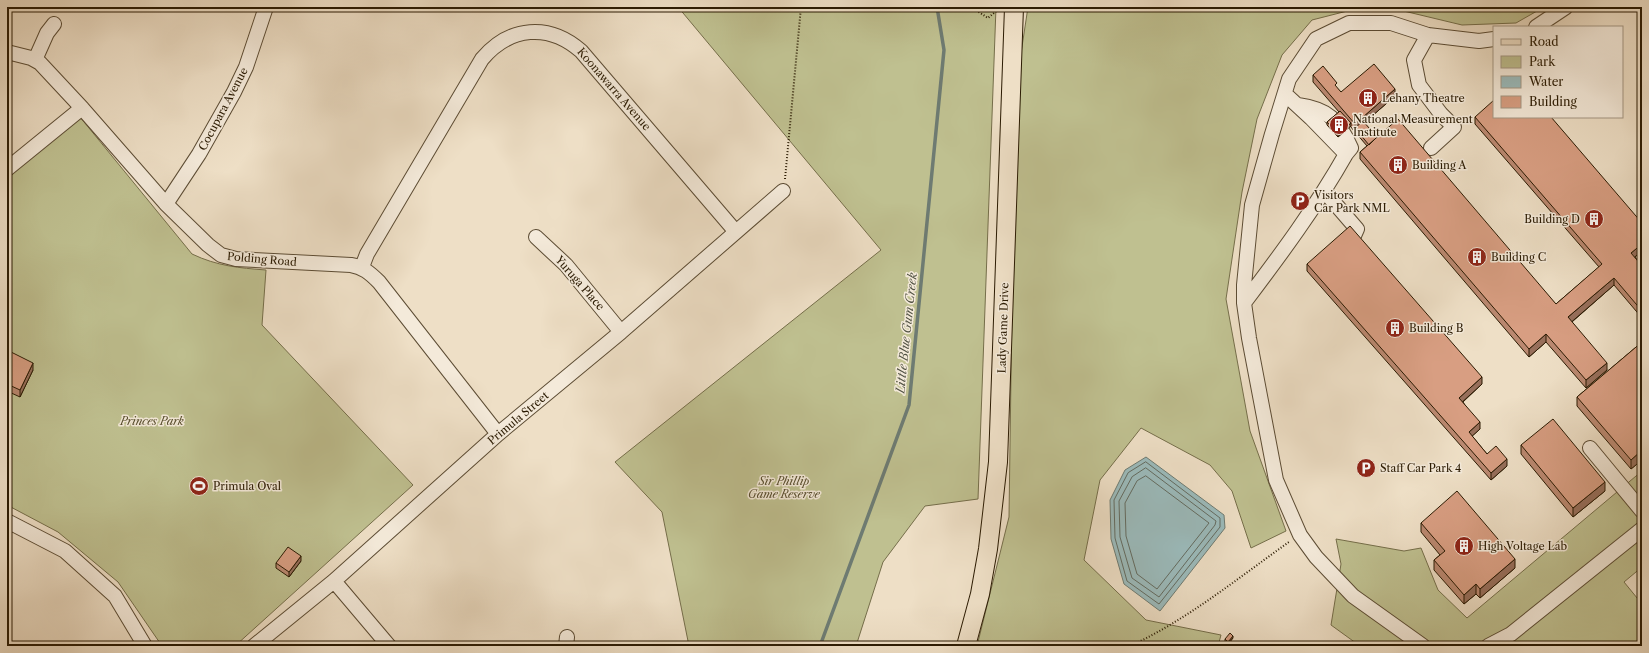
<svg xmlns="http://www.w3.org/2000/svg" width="1649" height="653" font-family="'Libre Caslon Text',serif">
<rect width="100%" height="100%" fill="#eedfc6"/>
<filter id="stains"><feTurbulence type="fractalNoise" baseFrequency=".005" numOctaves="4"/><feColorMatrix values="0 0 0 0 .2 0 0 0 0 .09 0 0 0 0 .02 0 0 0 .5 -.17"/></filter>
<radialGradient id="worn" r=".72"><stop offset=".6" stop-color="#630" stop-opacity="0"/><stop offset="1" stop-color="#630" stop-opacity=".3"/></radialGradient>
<path fill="#bfc090" stroke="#756e4a" d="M678,7h318l-18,492 -53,7 -42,56 -27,84h-167l-27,-134 -47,-50 266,-212z
M1028,7h335l-51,13 -30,35 -25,64 -15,73 -16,107 24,132 36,100 -35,17 -19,-57 -22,-26 -69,-37 -41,52 -16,80 62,60 75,15 -3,11h-241l32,-129 6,-424z
M1387,7h157l-28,16 -54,2z
M80,117l112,137c25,12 47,14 74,16l-4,55 151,160 -178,161h-73l-44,-64 -60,-50 -51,-27v-328z
M1642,471v96l-18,15 18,22 -1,42h-281l-29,-21 10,-61 -5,-25 68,12 17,-3 17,42 29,28z"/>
<path fill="#9bbbbc" stroke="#6e7b72" d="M1146,457l78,58 1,13 -65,83 -36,-27 -13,-45 -1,-39 15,-30z"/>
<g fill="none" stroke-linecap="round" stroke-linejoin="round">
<path stroke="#636b60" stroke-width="1" d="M1146,462l74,56v9l-61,77 -32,-23 -12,-43 -1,-38 14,-27z
M1146,468l70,53 -1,4 -56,72 -27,-19 -12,-41 -1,-36 13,-24z
M1146,476l63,47 -52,66 -20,-15 -11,-38 -1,-33 12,-22z"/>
<path stroke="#6e7b72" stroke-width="3.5" d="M820,646l89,-241 35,-355 -7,-43"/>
<g stroke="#5c4c34" stroke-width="16">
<path id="minor" d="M1536,27l30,-20
M1428,35l-14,25 5,25 22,29 13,13 -23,21
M7,52l24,6 9,5 42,45 84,96 42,41 13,10 15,4 115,6c12,2 19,8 28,17l119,152
M35,60l12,-27 7,-9
M1298,105c30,4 41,15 53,43l-5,6
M7,169l75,-61
M1325,192l32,37 -4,9
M166,204l33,-50 35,-62 12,-25 20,-60
M536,237l30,28 55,67
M362,267l5,-13 115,-195c28,-33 67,-36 99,-8l155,181
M1244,303c37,-49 72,-96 102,-149l-35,-36 -26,-24
M1590,448l52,63
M7,521l58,30 50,45 30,50
M334,581l55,65
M254,646l80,-65 164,-147 123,-102 162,-141
M566,646l1,-9
M1423,646l-70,-50 -37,-39 -16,-22 -24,-55 -27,-142 -5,-35v-18l8,-80 20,-71 17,-55 27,-40 33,-16h42l37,12 51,6 15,-2
M1488,646l23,-12 131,-105"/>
</g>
<g stroke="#2b1b03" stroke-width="20">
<path id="major" d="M966,646l14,-52 8,-45 10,-87 16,-455"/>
</g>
<path stroke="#2b1b03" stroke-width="2" stroke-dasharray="1 2" stroke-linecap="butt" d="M971,7l17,11 12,-10
M785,179l16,-172
M1130,646c57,-26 108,-68 159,-104"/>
<use href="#minor" stroke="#f4eada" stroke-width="14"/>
<use href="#major" stroke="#eedfc6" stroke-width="18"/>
</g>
<path fill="#ba8870" stroke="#2b1b03" d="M1313,75l24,13 4,4 54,4 -31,27 13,14 179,167 43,-37 -124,-143v-7l167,106v28l-7,6 7,9v52l-28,-33 -42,37 35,48 -21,18 -40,-46 -17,15 -169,-198v-7l7,-6 -17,-20 -12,11 -11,-12v-3l12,-10 -26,-30z
M1307,264l175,120 -19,18 17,27 -8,7 15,18 20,12 -16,14 -184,-209z
M1642,342v118l-11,9 -54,-63v-9z
M7,350l26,20 -13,27 -13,-6z
M1521,445l84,46 -32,26 -52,-63z
M1421,523l94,45 -35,30 -4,-4 -12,10 -30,-34v-10l6,-5 -19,-23z
M301,561l-12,16 -13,-9v-5z
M1233,638l-5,6 -3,-2v-3z"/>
<path fill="#976f5b" stroke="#2b1b03" d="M1395,89v7l-39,34 -1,-2v3v-7z
M1351,123v3l-13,11v-3z
M1642,244v7l-11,9v-7z
M1614,278v7l-46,40v-8z
M1546,334v8l-17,15v-8z
M33,363v7l-13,27v-7z
M1607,363v7l-21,18v-8z
M1482,377v7l-23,21v-7z
M1480,422v7l-11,10v-7z
M1642,450v10l-11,9v-9z
M1507,459v7l-16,14v-7z
M1605,482v9l-32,26v-9z
M301,556v5l-12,16v-5z
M1515,559v9l-35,30v-9z
M1476,584v10l-12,10v-9z
M1233,636v2l-5,6v-2z"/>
<path fill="#d89e82" stroke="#2b1b03" d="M1374,64l21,25 -40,35 -42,-49 10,-9 14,17 -2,2 6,7z
M1494,100v17h57l91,106v21l-11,9 11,13v45l-28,-33 -46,39 39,46 -21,17 -40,-46 -17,15 -169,-197 38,-33 158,185 46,-40 -127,-147z
M1340,111l11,12 -13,11 -11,-12z
M1363,121l14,16 -8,8 -14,-17z
M1350,226l132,151 -23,21 21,24 -11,10 18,22 9,-8 11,13 -16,14 -184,-209z
M1642,342v108l-11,10 -54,-63z
M7,350l26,13 -13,27 -13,-6z
M1553,419l52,63 -32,26 -52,-63z
M1457,491l58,68 -35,30 -4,-5 -12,11 -30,-35 11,-9 -24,-28z
M288,547l13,9 -12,16 -13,-9z
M1230,633l3,3 -5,6 -3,-3z"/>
<defs>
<g id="building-disc" transform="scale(1)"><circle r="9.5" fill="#8f2418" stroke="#f4eada"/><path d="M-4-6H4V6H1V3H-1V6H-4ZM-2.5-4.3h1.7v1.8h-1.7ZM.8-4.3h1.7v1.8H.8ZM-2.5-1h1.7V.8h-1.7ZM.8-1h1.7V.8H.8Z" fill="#fff"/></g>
<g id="parking-disc" transform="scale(1)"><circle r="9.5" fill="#8f2418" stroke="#f4eada"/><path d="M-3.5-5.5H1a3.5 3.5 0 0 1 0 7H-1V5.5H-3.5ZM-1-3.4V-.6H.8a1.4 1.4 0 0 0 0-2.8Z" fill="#fff"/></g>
<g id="stadium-disc" transform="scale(1)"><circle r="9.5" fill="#8f2418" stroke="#f4eada"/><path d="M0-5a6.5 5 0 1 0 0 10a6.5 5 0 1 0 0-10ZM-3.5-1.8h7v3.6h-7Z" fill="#fff"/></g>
</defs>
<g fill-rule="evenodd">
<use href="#building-disc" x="1368" y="98"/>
<use href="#building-disc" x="1339" y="125"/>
<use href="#building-disc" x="1398" y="165"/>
<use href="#parking-disc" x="1300" y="201"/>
<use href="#building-disc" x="1594" y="219"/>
<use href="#building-disc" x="1477" y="257"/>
<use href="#building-disc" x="1395" y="328"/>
<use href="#parking-disc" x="1366" y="468"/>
<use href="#stadium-disc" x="199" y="486"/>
<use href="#building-disc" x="1464" y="546"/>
</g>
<g text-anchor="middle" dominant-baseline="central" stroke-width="3" stroke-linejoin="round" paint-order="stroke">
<g font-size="11" fill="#2b1b03" stroke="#f4eada">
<text transform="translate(614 89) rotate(49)">Koonawarra Avenue</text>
<text transform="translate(223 109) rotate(-62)">Cocupara Avenue</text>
<text transform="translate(262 259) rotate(5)">Polding Road</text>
<text transform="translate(580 283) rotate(49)">Yuruga Place</text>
<text transform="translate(1003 328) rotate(-88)">Lady Game Drive</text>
<text transform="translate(518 418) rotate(-40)">Primula Street</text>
</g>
<g font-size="11" fill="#2b1b03" stroke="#f4eada" text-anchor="start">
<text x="1382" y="98">Lehany Theatre</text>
<text x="1353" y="119">National Measurement<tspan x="1353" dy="13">Institute</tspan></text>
<text x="1412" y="165">Building A</text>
<text x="1314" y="195">Visitors<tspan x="1314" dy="13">Car Park NML</tspan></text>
<text x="1580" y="219" text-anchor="end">Building D</text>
<text x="1491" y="257">Building C</text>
<text x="1409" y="328">Building B</text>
<text x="1380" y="468">Staff Car Park 4</text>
<text x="213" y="486">Primula Oval</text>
<text x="1478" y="546">High Voltage Lab</text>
</g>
<g font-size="11" font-style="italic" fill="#574d2d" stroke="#f4eada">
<text x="152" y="421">Princes Park</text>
<text x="784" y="481">Sir Phillip<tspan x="784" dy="13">Game Reserve</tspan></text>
</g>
<g font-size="12" font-style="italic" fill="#525344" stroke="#f4eada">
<text transform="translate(906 333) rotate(-84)">Little Blue Gum Creek</text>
</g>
</g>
<rect width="1649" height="653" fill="none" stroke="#eedfc6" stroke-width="24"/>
<rect x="8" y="8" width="1633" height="637" fill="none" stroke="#2b1b03" stroke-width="2"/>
<rect x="12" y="12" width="1625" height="629" fill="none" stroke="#2b1b03"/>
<rect x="1493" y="26" width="130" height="92" fill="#f4eada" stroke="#a49784"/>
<rect x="1501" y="39" width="20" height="6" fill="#eedfc6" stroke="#a49784"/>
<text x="1529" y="46" font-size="12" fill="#2b1b03">Road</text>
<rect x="1501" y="56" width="20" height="12" fill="#bfc090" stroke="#a49784"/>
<text x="1529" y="66" font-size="12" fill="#2b1b03">Park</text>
<rect x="1501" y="76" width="20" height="12" fill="#9bbbbc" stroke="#a49784"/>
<text x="1529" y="86" font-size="12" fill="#2b1b03">Water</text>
<rect x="1501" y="96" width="20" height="12" fill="#d89e82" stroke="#a49784"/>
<text x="1529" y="106" font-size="12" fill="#2b1b03">Building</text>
<rect width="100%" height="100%" filter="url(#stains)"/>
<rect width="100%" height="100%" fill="url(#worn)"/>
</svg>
